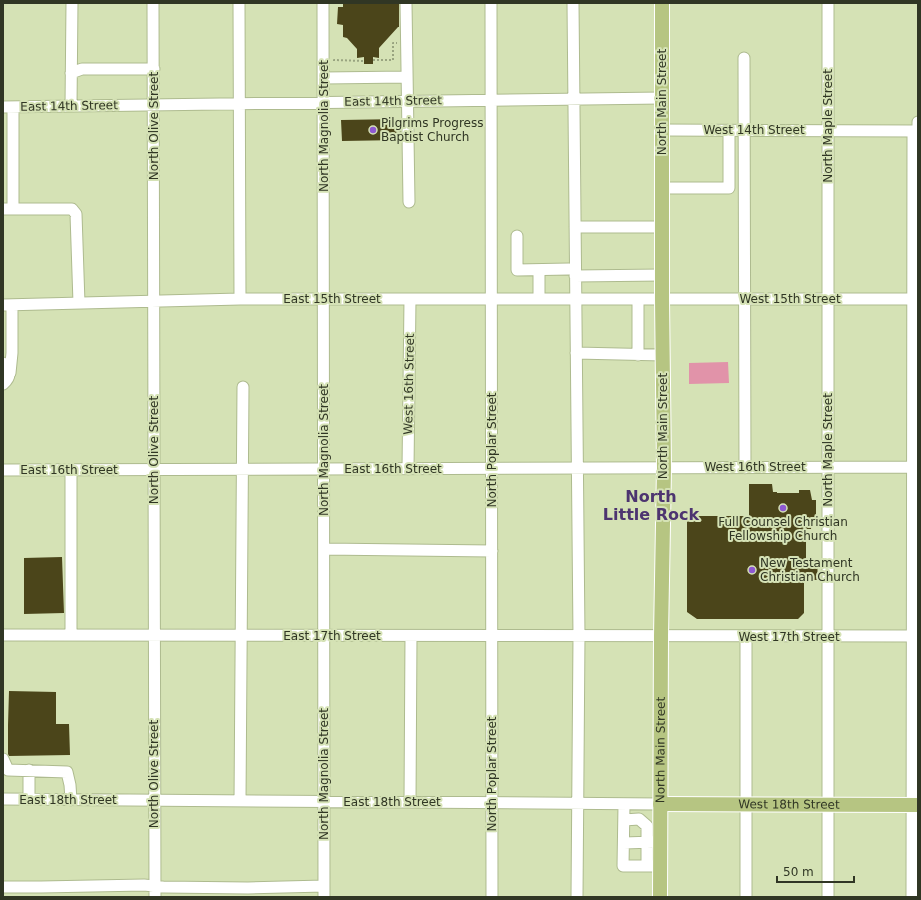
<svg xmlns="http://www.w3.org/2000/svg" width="921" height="900" font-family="'DejaVu Sans',sans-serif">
<rect width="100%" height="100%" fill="#d5e2b5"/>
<path fill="#e193a9" d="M728,362l1,21 -40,1v-21z"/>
<path fill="#4b451a" d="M343,3h56v24h-1l-19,21v10l-6,-1v7h-9v-7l-7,1v-9l-10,-11 -4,-1v-12l-6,-1 1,-17h5z
M401,119v21l-59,1 -1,-21z
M749,484h23l1,8h4v1h22v-3h11l2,10h4v17h-4l-1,12h-5v32h11l1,19h-14v33l-6,6h-101l-10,-7v-96h62z
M62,557l2,56 -40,1v-56z
M9,691l47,1v32h13l1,31 -61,1 -1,-2v-29z"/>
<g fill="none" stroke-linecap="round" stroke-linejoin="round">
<g stroke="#aebb8f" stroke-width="13">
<path id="minor" d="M153,3l2,894
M239,3l1,296
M323,3l1,894
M406,3l3,199
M491,3l1,894
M573,3l6,633 -2,261
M744,58l1,410
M71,73l11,-4h72
M324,78l83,-1
M71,106l1,-103
M3,107l659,-9
M663,130l255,1
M662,188h67v-58
M3,209h69l4,5 3,89
M13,209v-102
M575,227h87
M517,236v34l52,-1
M539,270v29
M575,276l87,-1
M638,299v56
M3,305l237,-6h678
M576,353l87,2
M3,363c8,8 8,14 0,21
M10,373l2,-20v-48
M408,469l2,-170
M3,470l915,-3
M71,470v165
M324,549l168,2
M3,635l915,1
M3,759l5,11 59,2 3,13 1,15
M29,770v29
M3,799l657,5
M240,801l3,-414
M410,802l1,-166
M624,805l-1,61h37
M624,820l15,-1 8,7v39
M624,843l30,-1
M3,887h38l103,-2 19,2 85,1 76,-2
M746,897v-260
M828,897v-894
M912,897l1,-761 5,-8v-6"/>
</g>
<g stroke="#fff" stroke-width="16">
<g id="major">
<path id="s1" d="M660,804l258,1"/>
<path id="s2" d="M660,897l1,-261 3,-168 -2,-169v-296"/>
</g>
</g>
<path stroke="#99a480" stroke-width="2" stroke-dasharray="2 2" stroke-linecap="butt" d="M373,60h20v-17h4
M334,61v-1l30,1"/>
<use href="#minor" stroke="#fff" stroke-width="11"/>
<use href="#major" stroke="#b6c582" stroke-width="14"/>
</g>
<g fill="#8e59d1" stroke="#d5e2b5" stroke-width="1.5">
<circle cx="373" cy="130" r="4"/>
<circle cx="783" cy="508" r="4"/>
<circle cx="752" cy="570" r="4"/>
</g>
<g text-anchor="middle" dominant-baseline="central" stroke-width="4" stroke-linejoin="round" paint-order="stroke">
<g font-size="12" fill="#303624" stroke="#d5e2b5">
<text transform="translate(393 101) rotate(-1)">East 14th Street</text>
<text transform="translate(662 102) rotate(-90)">North Main Street</text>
<text transform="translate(69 106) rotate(-1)">East 14th Street</text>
<text transform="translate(154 126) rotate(-90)">North Olive Street</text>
<text transform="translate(324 126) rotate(-90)">North Magnolia Street</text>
<text transform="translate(828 126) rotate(-90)">North Maple Street</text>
<text x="754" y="130">West 14th Street</text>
<text x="332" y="299">East 15th Street</text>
<text x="790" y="299">West 15th Street</text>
<text transform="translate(409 384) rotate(-89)">West 16th Street</text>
<text transform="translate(663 426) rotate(-90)">North Main Street</text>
<text transform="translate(154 450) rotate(-90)">North Olive Street</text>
<text transform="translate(324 450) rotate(-90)">North Magnolia Street</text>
<text transform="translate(492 450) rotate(-90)">North Poplar Street</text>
<text transform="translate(828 450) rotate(-90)">North Maple Street</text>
<text x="755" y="467">West 16th Street</text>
<text x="393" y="469">East 16th Street</text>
<text x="69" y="470">East 16th Street</text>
<text x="332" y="636">East 17th Street</text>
<text x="789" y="637">West 17th Street</text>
<text stroke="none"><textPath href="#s2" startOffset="147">North Main Street</textPath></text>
<text transform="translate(154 774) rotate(-90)">North Olive Street</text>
<text transform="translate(324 774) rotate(-90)">North Magnolia Street</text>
<text transform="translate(492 774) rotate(-90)">North Poplar Street</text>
<text x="68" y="800">East 18th Street</text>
<text x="392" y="802">East 18th Street</text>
<text stroke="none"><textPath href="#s1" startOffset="129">West 18th Street</textPath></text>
</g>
<g font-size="12" fill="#303624" stroke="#d5e2b5" text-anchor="start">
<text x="381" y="123">Pilgrims Progress<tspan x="381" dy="14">Baptist Church</tspan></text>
<text x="783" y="522" text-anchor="middle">Full Counsel Christian<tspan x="783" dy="14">Fellowship Church</tspan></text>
<text x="760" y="563">New Testament<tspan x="760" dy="14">Christian Church</tspan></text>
</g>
<g font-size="16" font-weight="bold" fill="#4d3470" stroke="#d5e2b5">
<text x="651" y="496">North<tspan x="651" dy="18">Little Rock</tspan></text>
</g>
</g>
<rect width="921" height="900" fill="none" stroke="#303624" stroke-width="8"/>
<path d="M777 876v6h77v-6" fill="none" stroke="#303624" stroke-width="2"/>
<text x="783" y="876" font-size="12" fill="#303624" stroke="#d5e2b5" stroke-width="3" paint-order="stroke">50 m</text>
</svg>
